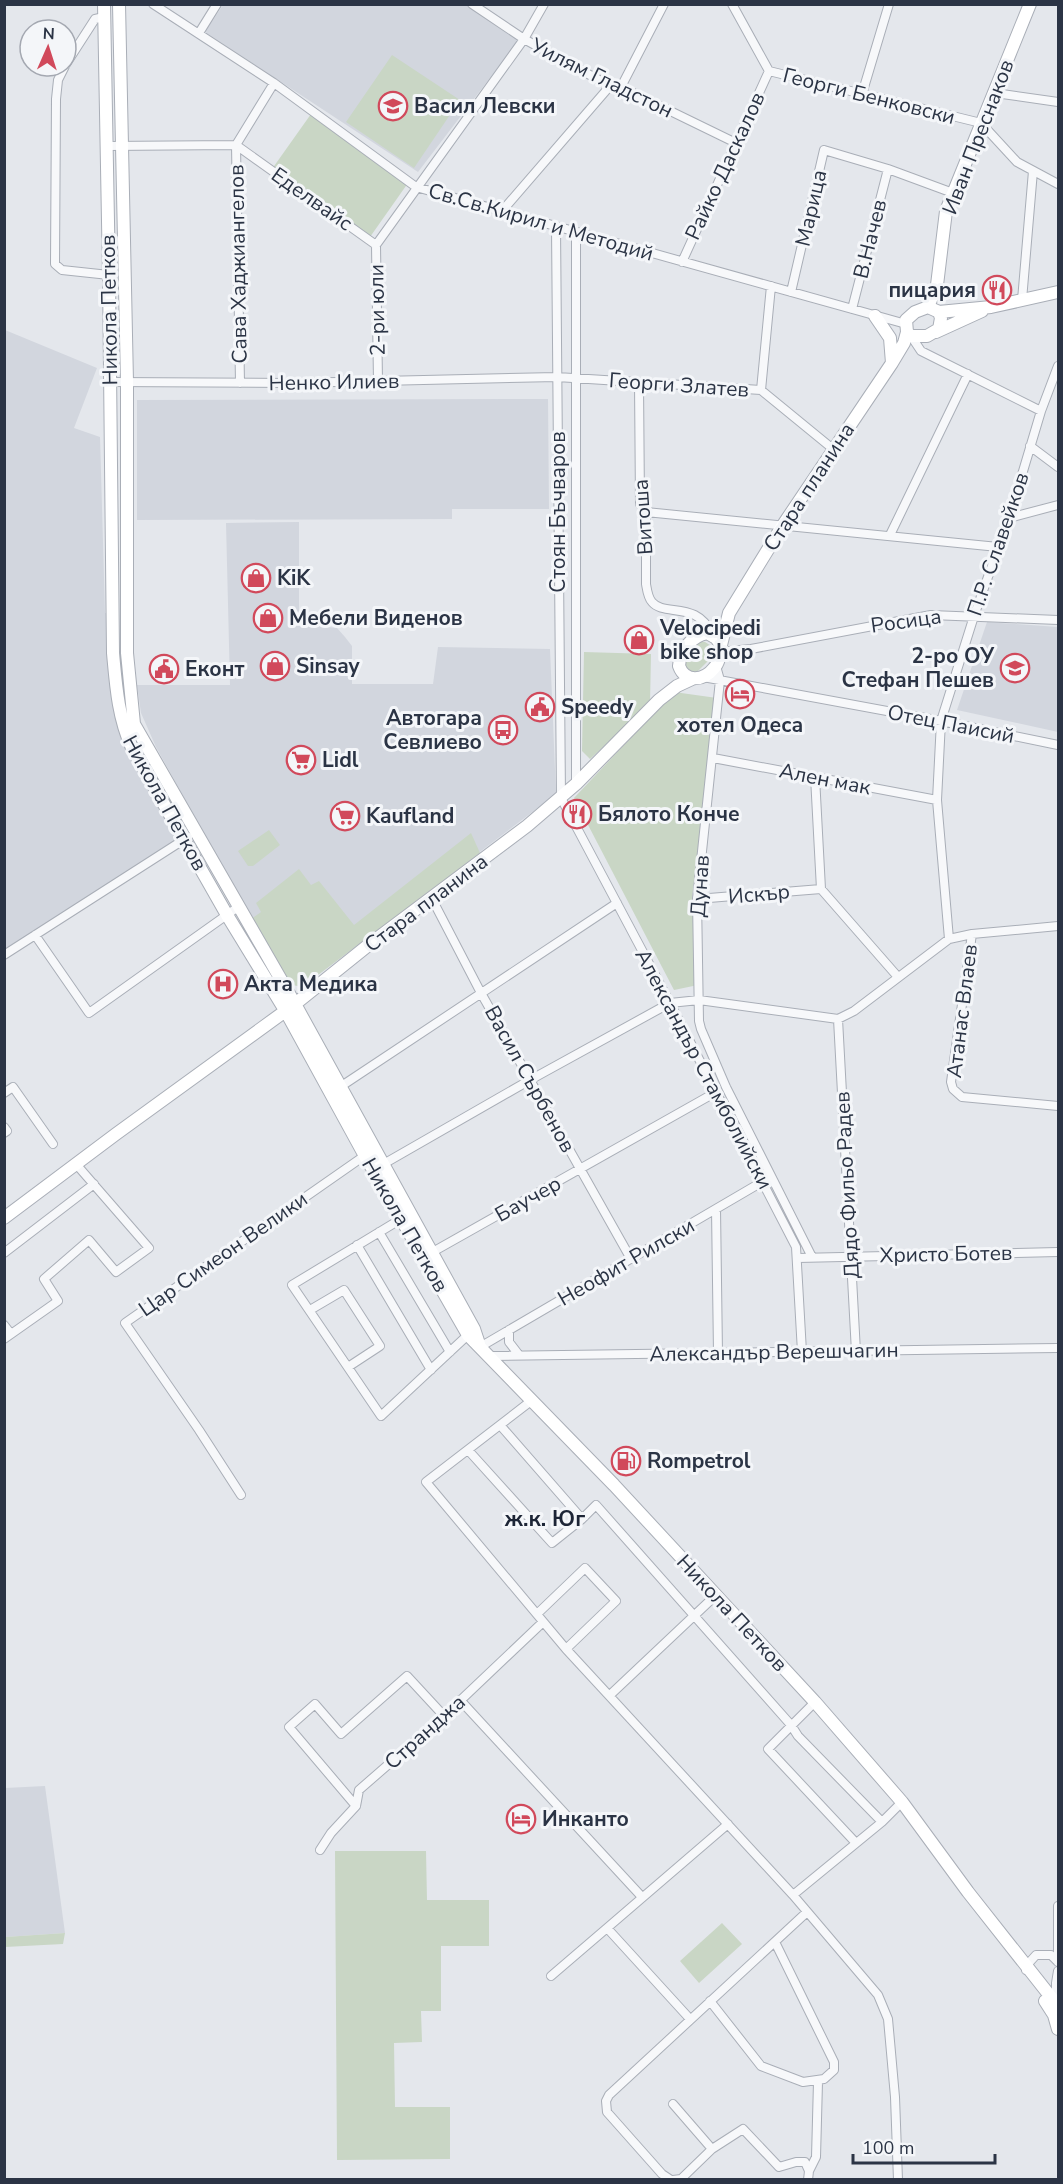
<svg xmlns="http://www.w3.org/2000/svg" width="1063" height="2184" font-family="'Nunito Sans',sans-serif">
<rect width="100%" height="100%" fill="#e4e7ec"/>
<path fill="#d2d6de" d="M465,4l54,36 -101,132 -213,-140 18,-27z
M5,330l92,38 -23,60 26,9 5,176 9,1 9,114 62,111 -180,110z
M548,399l1,110h-97v10l-315,1v-120z
M299,522v102l38,4 8,9 7,9v38h81l5,-37 112,2 6,145 -254,193 -51,-68 -95,-172 -15,-34 -4,-28h93l-4,-162z
M987,622l71,5v105l-101,-22z
M45,1786l20,147 -60,4v-149z"/>
<path fill="#c9d6c5" d="M392,55l68,45 -46,68 -68,-46z
M311,114l97,69 -38,54 -98,-68z
M700,642h5l8,5 1,8 -18,18 -7,-1 -4,-6v-7z
M584,652l67,2 -1,50 -60,55 -8,-8z
M674,692l43,6 -25,200 6,87 -24,5 -100,-192z
M269,830l11,15 -27,21h-5l-10,-15z
M471,833l9,20 -178,134 -14,-3 -37,-65 10,-7 -5,-9 43,-34 12,16 8,-4 35,44z
M335,1851h91l1,49h62v46h-48v65h-20l1,31 -28,1 1,64h55v52l-113,1z
M722,1923l20,21 -43,39 -19,-22z
M65,1933l-2,11 -58,3v-10z"/>
<g fill="none" stroke-linecap="round" stroke-linejoin="round">
<g stroke="#a9aeb7" stroke-width="10">
<path id="street" d="M153,4l121,79 142,104 490,137
M472,4l52,35 86,47 11,1 115,56
M732,4l37,67 212,52 36,39 41,22
M199,33l18,-29
M66,64l29,-45 9,-2
M65,66l-7,14 -2,19 -1,165 7,6 47,5
M621,87l43,-83
M995,93l63,9
M862,94l27,-90
M107,146l129,-1 140,100
M502,211l108,-125
M556,227l5,571 109,205 126,244 6,105
M576,232v552
M682,262l87,-191
M791,292l33,-142 64,19 65,24
M1022,300l11,-129
M852,309l36,-140
M911,336l10,15 120,60
M378,381l-2,-136 148,-206 20,-35
M110,382l184,1 263,-6 204,13 72,59
M240,383l-4,-238 38,-62
M639,383l1,121 6,8v72c1,6 2,14 6,18 12,15 46,-2 60,33
M761,390l10,-104
M1030,446l28,21
M646,512l352,35
M1009,518l49,-13
M890,535l78,-161
M719,652l32,-3 180,-34 127,5
M716,666l4,14 -23,219 2,122 2,8 25,58 86,170
M703,677l238,44 117,24
M713,758l224,42
M815,777l6,112 77,88
M431,897l50,96 150,266
M697,899l124,-10
M972,934l-21,148 2,7 9,8 96,9
M35,935l54,78 149,-106
M949,939l-12,-139 4,-79 33,-105 35,-98 32,-107 17,-45
M4,955l184,-118
M838,1019l18,333
M337,1089l280,-186
M4,1093l9,-6 40,57
M4,1127l3,4 -3,2
M380,1166l150,-86 140,-77 29,-3 139,19 16,-8 95,-72 23,-5 86,-8
M716,1209l2,144
M401,1219l-109,66 89,131 89,-83
M379,1232l71,120
M357,1245l74,125
M4,1253l90,-69
M429,1254l289,-163
M798,1258l260,-6
M310,1310l34,-20 36,56 -32,21
M4,1325l7,9
M509,1330v12l10,13
M4,1339l54,-38 -14,-22 45,-39 27,32 33,-24 -73,-84
M480,1347l287,-168
M489,1356l569,-8
M531,1401l-105,81 140,167 227,246 85,100 10,24 7,78 3,83
M500,1425l82,94 14,-14 195,220 7,11 84,86
M468,1450l84,93 30,-24
M241,1495l-42,-65 -74,-107 242,-169
M537,1614l48,-46 31,33 -50,48
M610,1695l106,-100
M460,1700l182,197
M815,1702l-47,47 88,94
M356,1806l-67,-79 26,-23 26,30 66,-58 37,40
M320,1850l11,-17 25,-27 3,-16 85,-74 99,-94
M793,1895l89,-73 20,-20
M607,1928l121,-104
M1058,1962v-56
M1026,1970l1,-5 9,-10h15l7,7
M551,1976l56,-48 83,91
M710,2001l51,65 42,16 21,-3 10,-9v-8l-59,-120
M1056,2003v-20l2,-12
M673,2104l39,45 -31,30 -8,1
M712,2149l31,-20 36,38 17,-5h9l4,9 -1,9
M809,2171l7,-14 2,-75
M671,2180l-9,-6 -55,-62 -1,-11 3,-6 198,-183"/>
</g>
<g stroke="#a9aeb7" stroke-width="14">
<path id="secondary" d="M104,4l5,271 4,378c3,33 5,64 19,95l95,167 58,95 80,146 103,179 146,150 201,217 87,100 66,90 90,114
M119,4l8,378v271l7,71 161,280 179,325 5,15
M928,307l9,-22 9,-74 84,-207
M928,307l11,5 2,6 -2,11 -12,7h-16l-4,-4 -1,-12 9,-8z
M939,312l52,-5 67,-15
M875,316l15,22 2,25
M936,332l46,-21
M707,633l9,5 5,7c-1,7 -1,17 -7,23 -10,13 -29,15 -35,-2 1,-15 12,-30 28,-33z
M721,645l8,-32 54,-88 109,-162 12,-20 3,-11
M4,1218l112,-84 179,-130 76,-61 156,-117 49,-42 83,-84 18,-14 15,-7
M1045,2001l9,14 4,14"/>
</g>
<use href="#street" stroke="#f7f8fa" stroke-width="8"/>
<use href="#secondary" stroke="#fff" stroke-width="12"/>
</g>
<defs>
<g id="school-ring" transform="scale(1.5)"><circle r="9.5" fill="#f4f6f9" stroke="#d1495b" stroke-width="1.5"/><path d="M0-5L7-2L0 1L-7-2ZM-4 1L0 2.5L4 1V4Q0 6-4 4Z" fill="#d1495b"/></g>
<g id="restaurant-ring" transform="scale(1.5)"><circle r="9.5" fill="#f4f6f9" stroke="#d1495b" stroke-width="1.5"/><path d="M-5-6h1v4h1v-4h1v4h1v-4h1v5L-1.5 .5V6h-2V.5L-5-1ZM5-6V6H3V1.5H1.5Q1.5-4 5-6Z" fill="#d1495b"/></g>
<g id="shop-ring" transform="scale(1.5)"><circle r="9.5" fill="#f4f6f9" stroke="#d1495b" stroke-width="1.5"/><path d="M-5-2.5h2.3a2.7 3.5 0 0 1 5.4 0H5L5.5 6h-11ZM-1.5-2.5h3a1.5 2.3 0 0 0-3 0Z" fill="#d1495b"/></g>
<g id="civic-ring" transform="scale(1.5)"><circle r="9.5" fill="#f4f6f9" stroke="#d1495b" stroke-width="1.5"/><path d="M-.6-6.5H3V-4.5H.6V-3L4-1V1h2V6H-6V1h2V-1L-.6-3ZM-1.2 2.5V6h2.4V2.5Z" fill="#d1495b"/></g>
<g id="hotel-ring" transform="scale(1.5)"><circle r="9.5" fill="#f4f6f9" stroke="#d1495b" stroke-width="1.5"/><path d="M-6-4.5h1.5V1H6V5H4.5V3h-9V5H-6ZM-4 0a1.8 1.8 0 1 1 3.6 0ZM.5 0V-2.5h3Q6-2.5 6 0Z" fill="#d1495b"/></g>
<g id="bus-ring" transform="scale(1.5)"><circle r="9.5" fill="#f4f6f9" stroke="#d1495b" stroke-width="1.5"/><path d="M-5-6H5V4H4V6H2V4H-2V6H-4V4H-5ZM-3.5-4V0h7V-4ZM-3.5 1.2v1.5H-2V1.2ZM2 1.2v1.5H3.5V1.2Z" fill="#d1495b"/></g>
<g id="supermarket-ring" transform="scale(1.5)"><circle r="9.5" fill="#f4f6f9" stroke="#d1495b" stroke-width="1.5"/><path d="M-6-5.5h2.5l.6 2H6L4.5 2H-2.5L-4.4-4H-6ZM-1.5 3.2a1.3 1.3 0 1 0 .1 0ZM3 3.2a1.3 1.3 0 1 0 .1 0Z" fill="#d1495b"/></g>
<g id="hospital-ring" transform="scale(1.5)"><circle r="9.5" fill="#f4f6f9" stroke="#d1495b" stroke-width="1.5"/><path d="M-5-5h3v3.5h4V-5h3V5h-3V1.5h-4V5h-3Z" fill="#d1495b"/></g>
<g id="fuel-ring" transform="scale(1.5)"><circle r="9.5" fill="#f4f6f9" stroke="#d1495b" stroke-width="1.5"/><path d="M-5.5-6h7V0h2V4h1.3V-2.5L3-4.5l.8-.8L6-3V5H2.5V1h-1V6h-7ZM-4.2-4.7v3.2H.2V-4.7Z" fill="#d1495b"/></g>
</defs>
<g fill-rule="evenodd">
<use href="#school-ring" x="393" y="106"/>
<use href="#restaurant-ring" x="997" y="290"/>
<use href="#shop-ring" x="256" y="578"/>
<use href="#shop-ring" x="268" y="618"/>
<use href="#shop-ring" x="639" y="640"/>
<use href="#shop-ring" x="275" y="666"/>
<use href="#school-ring" x="1015" y="668"/>
<use href="#civic-ring" x="164" y="669"/>
<use href="#hotel-ring" x="740" y="694"/>
<use href="#civic-ring" x="540" y="707"/>
<use href="#bus-ring" x="503" y="730"/>
<use href="#supermarket-ring" x="301" y="760"/>
<use href="#restaurant-ring" x="577" y="814"/>
<use href="#supermarket-ring" x="345" y="816"/>
<use href="#hospital-ring" x="223" y="984"/>
<use href="#fuel-ring" x="626" y="1461"/>
<use href="#hotel-ring" x="521" y="1819"/>
</g>
<g text-anchor="middle" dominant-baseline="central" stroke-width="6" stroke-linejoin="round" paint-order="stroke">
<g font-size="21" fill="#2b3445" stroke="#f4f6f9">
<text transform="translate(602 78) rotate(26)">Уилям Гладстон</text>
<text transform="translate(869 96) rotate(14)">Георги Бенковски</text>
<text transform="translate(978 137) rotate(-69)">Иван Преснаков</text>
<text transform="translate(725 166) rotate(-65)">Райко Даскалов</text>
<text transform="translate(312 199) rotate(35)">Еделвайс</text>
<text transform="translate(811 208) rotate(-77)">Марица</text>
<text transform="translate(541 222) rotate(16)">Св.Св.Кирил и Методий</text>
<text transform="translate(870 239) rotate(-76)">В.Начев</text>
<text transform="translate(238 264) rotate(-91)">Сава Хаджиангелов</text>
<text transform="translate(109 310) rotate(-91)">Никола Петков</text>
<text transform="translate(377 310) rotate(-91)">2-ри юли</text>
<text transform="translate(334 382) rotate(-1)">Ненко Илиев</text>
<text transform="translate(679 385) rotate(4)">Георги Златев</text>
<text transform="translate(809 487) rotate(-57)">Стара планина</text>
<text transform="translate(558 512) rotate(-90)">Стоян Бъчваров</text>
<text transform="translate(643 517) rotate(-94)">Витоша</text>
<text transform="translate(998 544) rotate(-71)">П.Р. Славейков</text>
<text transform="translate(906 621) rotate(-8)">Росица</text>
<text transform="translate(951 724) rotate(11)">Отец Паисий</text>
<text transform="translate(825 779) rotate(11)">Ален мак</text>
<text transform="translate(165 803) rotate(61)">Никола Петков</text>
<text transform="translate(700 886) rotate(-86)">Дунав</text>
<text transform="translate(759 894) rotate(-5)">Искър</text>
<text transform="translate(426 903) rotate(-37)">Стара планина</text>
<text transform="translate(962 1011) rotate(-83)">Атанас Влаев</text>
<text transform="translate(704 1069) rotate(62)">Александър Стамболийски</text>
<text transform="translate(530 1079) rotate(61)">Васил Сърбенов</text>
<text transform="translate(847 1185) rotate(-93)">Дядо Фильо Радев</text>
<text transform="translate(528 1199) rotate(-29)">Баучер</text>
<text transform="translate(405 1225) rotate(60)">Никола Петков</text>
<text transform="translate(223 1254) rotate(-35)">Цар Симеон Велики</text>
<text transform="translate(946 1254) rotate(-1)">Христо Ботев</text>
<text transform="translate(626 1262) rotate(-30)">Неофит Рилски</text>
<text transform="translate(774 1352) rotate(-1)">Александър Верешчагин</text>
<text transform="translate(732 1613) rotate(47)">Никола Петков</text>
<text transform="translate(425 1732) rotate(-42)">Странджа</text>
</g>
<g font-size="21" font-weight="bold" fill="#2b3445" stroke="#f4f6f9" text-anchor="start">
<text x="414" y="106">Васил Левски</text>
<text x="976" y="290" text-anchor="end">пицария</text>
<text x="277" y="578">KiK</text>
<text x="289" y="618">Мебели Виденов</text>
<text x="660" y="628">Velocipedi<tspan x="660" dy="24">bike shop</tspan></text>
<text x="994" y="656" text-anchor="end">2-ро ОУ<tspan x="994" dy="24">Стефан Пешев</tspan></text>
<text x="296" y="666">Sinsay</text>
<text x="185" y="669">Еконт</text>
<text x="561" y="707">Speedy</text>
<text x="482" y="718" text-anchor="end">Автогара<tspan x="482" dy="24">Севлиево</tspan></text>
<text x="740" y="725" text-anchor="middle">хотел Одеса</text>
<text x="322" y="760">Lidl</text>
<text x="598" y="814">Бялото Конче</text>
<text x="366" y="816">Kaufland</text>
<text x="244" y="984">Акта Медика</text>
<text x="647" y="1461">Rompetrol</text>
<text x="542" y="1819">Инканто</text>
</g>
<g font-size="22" font-weight="bold" fill="#1d2536" stroke="#f4f6f9">
<text x="545" y="1519">ж.к. Юг</text>
</g>
</g>
<rect width="1063" height="2184" fill="none" stroke="#2b3445" stroke-width="12"/>
<g transform="translate(48 48) rotate(3)"><circle r="28" fill="#f4f6f9" stroke="#a4a8b1" stroke-width="1.5"/>
<path d="M0-4.5L10 22L0 15L-10 22Z" fill="#d1495b"/>
<text y="-9" font-size="16" font-weight="bold" text-anchor="middle" fill="#2b3445">N</text>
</g>
<path d="M853 2154v9h142v-9" fill="none" stroke="#2b3445" stroke-width="3"/>
<text x="862" y="2154" font-size="18" fill="#2b3445" stroke="#f4f6f9" stroke-width="4.5" paint-order="stroke">100 m</text>
</svg>
